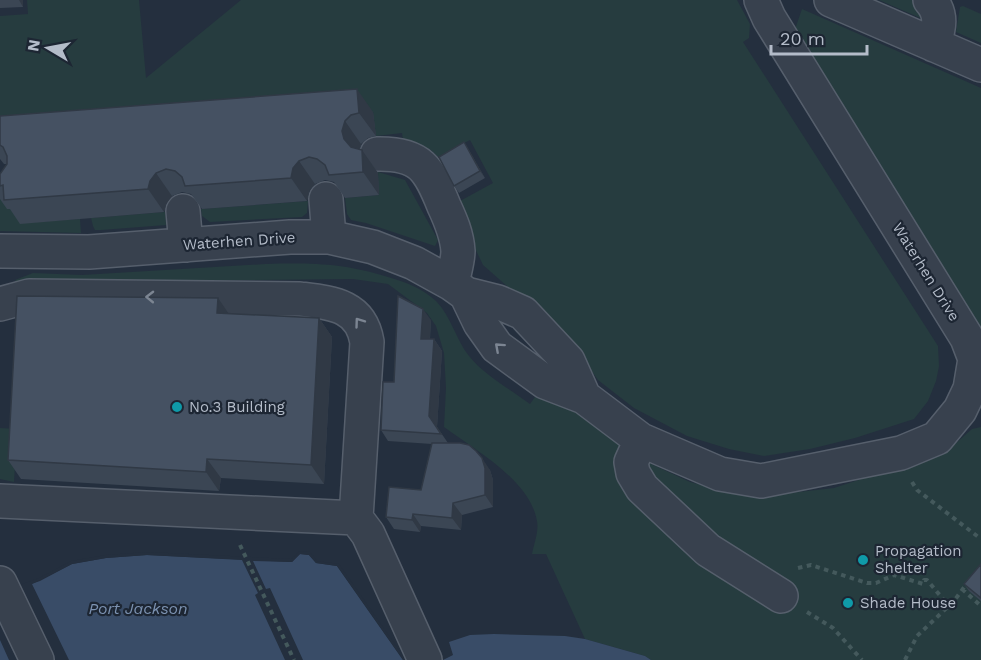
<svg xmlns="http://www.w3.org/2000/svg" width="981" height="660" font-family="'Work Sans',sans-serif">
<rect width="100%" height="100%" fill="#242f3e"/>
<path fill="#263c3f" d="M27,0h112l7,78 95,-78h496l13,24 -1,14 -6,4 195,304 1,20 -3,15 -8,20 -14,18 -59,19 -45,11 -46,7 -35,-7 -42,-13 -53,-28 -36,-28 -27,-38 -88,-77 -10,-21 -13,-43 33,-18 -23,-43 -32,17 -7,-7 -28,-10 -1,-7 -26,3 -3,-24 -373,29v-125l28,-2z
M879,0h38l8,20z
M963,6l18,8v29l-25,-11 4,-25z
M802,9l179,79v240l-189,-290z
M378,172l27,8 33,60 -3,6 -69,-23 -15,-3 -4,-6 -2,-16 34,-3z
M0,197l19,11 2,15 59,-4 1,14 -81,-2z
M308,201l-1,12 -5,4 -92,5 -8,-6 -1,-7z
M165,212l1,13 -65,5h-6l-2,-4 -2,-8z
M266,264c46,-1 76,-1 122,13 17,5 34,11 48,24 15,15 20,39 33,55 15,19 41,33 61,48l10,-14 18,8 46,33 20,17 25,15 41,19 41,11 41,2 62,-7 113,-37 25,-22 9,-2v233h-330l-6,-4 -60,-17 -39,-85h-14c2,-10 7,-23 5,-33 -7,-41 -62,-71 -93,-94l2,-39 -2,-35 -8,-27 -9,-13 -39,-29 -35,-5 -323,3 -13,2 -2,-4 18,-7 49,2z
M0,428l17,1 -3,53 -14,-3z"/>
<path fill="#394c67" d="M300,554l9,1 7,8 21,3 66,94h-403v-65l40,-14 32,-17 34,-6 41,-3 145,7z
M494,634l71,2 20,3 60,17 6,4h-208l10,-5 -4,-13 21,-7z"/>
<path fill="#242f3e" d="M300,551l10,1 7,9 22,3 67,96h-3l-66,-94 -21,-3 -7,-8 -9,-1 -8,8 -39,-1 13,28 4,-1 33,72h-18l-30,-65 3,-2 -16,-33 -95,-5 -41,3 -34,6 -40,20 37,76h-60l-9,-20v-48l39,-14 32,-17 35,-6 41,-3 144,7z"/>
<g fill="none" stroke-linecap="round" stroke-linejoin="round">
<g stroke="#565f6c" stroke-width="36">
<path id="minor" d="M831,0l150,65
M930,0c13,14 9,28 4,45
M377,154c44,-1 52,15 67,52 7,15 13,29 14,45 0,10 -4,22 -6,33
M326,199l3,38
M183,211l3,34
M0,251l89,1 201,-15h39l44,10 41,16 38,21 14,10 32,8 25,11 45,48 16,36
M466,294l14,29 17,24 48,35 39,15 57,43 79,34 41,7 140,-28 36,-15 23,-28 10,-21 5,-30 -8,-21 -198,-320 -8,-18
M0,304l29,-8 271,3c32,4 61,6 67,43l-11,176 -356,-17
M641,440l-10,22 2,11 9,15 66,62 73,46
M356,518l12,16 57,126
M0,583l37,77"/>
</g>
<path stroke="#44595c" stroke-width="4" stroke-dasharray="4.5 4.5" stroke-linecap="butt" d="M912,482l5,8 64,49
M240,545l54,115
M798,568l13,-3 56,18h9l18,-8 29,9 1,-4h3l22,26
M962,589l19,17
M807,612l26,16 29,32
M905,660l12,-24 37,-35 14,-19"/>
<use href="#minor" stroke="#38414e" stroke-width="33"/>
</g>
<path fill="#3b4654" d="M0,0h23v7l-23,1z
M373,112l3,24 -8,2 -7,6 -1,5 18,24 1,22 -34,3 -11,-16 -9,-2 -10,4 -6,7 -2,10 -105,8 -11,-15 -9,-2 -10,4 -6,8 -2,8 -144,12 -10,-15h-3l-7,-10v-25l7,-10h-3l-4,-5v-43z
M464,142l21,36 -26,15 -5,-7z
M319,318l13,19 -8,147 -103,-6 -2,13 -198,-12 -13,-19z
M431,320l-1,19h4l8,12 -5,76 11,16 42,27 3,10v27l-31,8 -1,15 -40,-4 -1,6 -26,-3 -8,-12 35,-27 11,-46 -44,-3 -7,-11 13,-48z
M981,564v37l-12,-10 -5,-7z"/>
<path fill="#303945" d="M19,0h4v7z
M357,89l16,23 3,24 -17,-23z
M345,121l16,23 -3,10 -14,-15 -2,-8z
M464,142l5,8 16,28 -5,-7z
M362,150l16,23 1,22 -16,-23z
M299,161l16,23 -6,7 -2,10 -16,-23 2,-10z
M156,173l16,23 -6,8 -2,8 -16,-23 2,-8z
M218,298l13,19 -14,-4z
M423,309l8,11 -2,30 -8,-11z
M319,318l13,19 -8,147 -13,-19z
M434,339l8,12 -5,76 -8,-11z
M482,458l8,12 3,10v27l-8,-12z
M207,459l14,19 -2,13 -13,-19z
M453,503l9,12 -1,15 -9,-12z
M413,514l8,12 -1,6 -8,-12z"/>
<path fill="#455162" stroke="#303945" stroke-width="1.5" d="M357,89l2,24 -8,2 -6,6 -3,10 2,8 7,8 11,3 1,22 -34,3 -4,-10 -8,-6 -8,-2 -10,4 -6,7 -2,10 -106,8 -3,-9 -7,-6 -9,-2 -10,4 -6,8 -2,8 -144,11 -1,-15 -3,1v-12l7,-10v-8l-4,-9 -3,-2v-29z
M464,142l16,29 -26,15 -15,-29z
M17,296l201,2 -1,15 102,5 -8,147 -104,-6 -1,13 -198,-12z
M398,296l25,13 -2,30h13l-5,77 12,18 -60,-4 2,-48h11z
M432,443h28l9,2 7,6 6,7 3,10v27l-32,8 -1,15 -39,-4 -1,6 -26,-3 3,-30 32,3z
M981,564v34l-17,-14z"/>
<defs><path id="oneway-chevron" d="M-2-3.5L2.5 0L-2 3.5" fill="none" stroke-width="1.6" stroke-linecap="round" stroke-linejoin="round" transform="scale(1.5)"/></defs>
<g stroke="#7c8592">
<use href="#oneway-chevron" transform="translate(150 297) rotate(-179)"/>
<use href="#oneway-chevron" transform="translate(359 322) rotate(-126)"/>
<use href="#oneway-chevron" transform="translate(499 347) rotate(-138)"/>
</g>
<g fill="#0f9aa8" stroke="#1d2633" stroke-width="2">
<circle cx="177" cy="407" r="6"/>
<circle cx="863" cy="560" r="6"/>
<circle cx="848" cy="603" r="6"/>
</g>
<g text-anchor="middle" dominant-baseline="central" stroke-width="4.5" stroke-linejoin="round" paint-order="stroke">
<g font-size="15" fill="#b4bcc9" stroke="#1d2633">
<text transform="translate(239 241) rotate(-4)">Waterhen Drive</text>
<text transform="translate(926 272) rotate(58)">Waterhen Drive</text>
</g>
<g font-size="15" fill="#b4bcc9" stroke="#1d2633" text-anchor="start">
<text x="189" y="407">No.3 Building</text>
<text x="875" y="551">Propagation<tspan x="875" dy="17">Shelter</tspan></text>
<text x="860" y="603">Shade House</text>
</g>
<g font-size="16" font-style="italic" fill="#7c92b1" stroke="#1d2633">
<text x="138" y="608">Port Jackson</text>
</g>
</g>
<g transform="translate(48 48) rotate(280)" stroke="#1d2633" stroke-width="4.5" paint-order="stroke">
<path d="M0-4.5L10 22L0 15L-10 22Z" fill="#b4bcc9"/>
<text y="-9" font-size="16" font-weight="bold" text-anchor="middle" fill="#b4bcc9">N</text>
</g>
<path d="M771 45v9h96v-9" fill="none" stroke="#b4bcc9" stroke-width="3"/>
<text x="780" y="45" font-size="18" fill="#b4bcc9" stroke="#1d2633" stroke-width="4.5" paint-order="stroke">20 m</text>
</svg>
